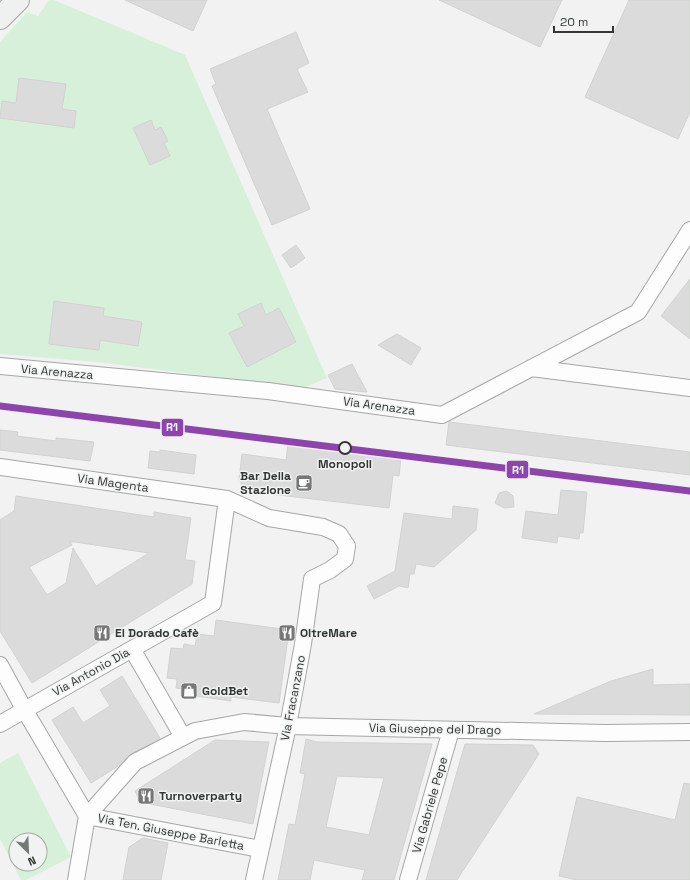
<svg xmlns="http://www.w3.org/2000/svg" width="690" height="880" font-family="'Space Grotesk',sans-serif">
<rect width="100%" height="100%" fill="#f1f2f1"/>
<path fill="#d7f0d9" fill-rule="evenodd" d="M49,0h5l131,55 142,323 -24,10 -206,-26 -97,-8v-312l27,-30 11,4z
M18,753l53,104 -45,23h-5l-21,-41v-76zM16,840h24v24h-24z"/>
<path fill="#dadbda" stroke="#d1d2d1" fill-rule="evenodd" d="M125,0h82l-14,31z
M439,0h123l-22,47z
M629,0h61v112l-12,27 -93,-42z
M296,32l13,31 -12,6 11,23 -41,17 43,100 -38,16 -60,-139 4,-2 -6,-15z
M19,78l47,6 -4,25 14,2 -2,17 -74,-10 2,-17 14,2z
M151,120l4,10 6,-3 7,14 -4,2 6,13 -20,9 -17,-37z
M296,245l9,13 -14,10 -9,-13z
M690,279v60l-29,-23z
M54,301l50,7 -1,8 39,6 -4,24 -38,-6 -1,10 -50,-6z
M261,303l5,12 13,-7 17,34 -49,25 -18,-34 15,-7 -6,-12z
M397,334l24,14 -10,17 -33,-20z
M352,364l15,28 -32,-3 -7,-14z
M449,422l241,30v23l-244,-30z
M0,430l18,2 -1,4 39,5v-3l38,4 -4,19 -90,-11z
M288,444l113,14 -2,18 -6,-1 -4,33 -144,-17 -6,-12 3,-25 44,6z
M160,450l36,5 -2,19 -46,-6 2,-17 10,1z
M561,490l26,2 -4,41 -3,-1 -1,7 -21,-3 -1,7 -35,-5 4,-27 32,4z
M507,491l6,5 1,11 -10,1 -9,-5 4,-10z
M16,496l138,21v-5l37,6 -6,42 10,1 -3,23 -160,99 -32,-52v-111l14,-9zM70,542h5l74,11 -53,33 -23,-38 -7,35 -19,12 -18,-28 43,-22z
M453,506l25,3 -2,21 -42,37 -18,-3 -2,10h-4l-2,14 -9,-2 -25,13 -7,-13 28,-15 9,-58 48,6z
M216,620l73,10 -10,73 -48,-6v4l-49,-7 1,-5 -7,-1 1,-9 -10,-1 4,-30 12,1 1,-5 11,2 2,-12 17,2z
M653,669v16l37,-1v31l-156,-1 77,-33z
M122,676l38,62 -29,16 -11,11 -29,18 -39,-63 21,-13 10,16 27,-17 -10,-16z
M306,739l11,3 115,2 -38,136h-32l3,-10 -51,-10 -4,20h-32l11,-56 6,1 10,-51 -5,-1zM337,776l47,2 -15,57 -43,-8z
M215,740l54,2 -16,82 -113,-22 -5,-11z
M465,744l68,1 6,9 -82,126h-31z
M684,783l6,1v96h-113l-18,-4 18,-79 98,23z
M143,838l25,5 -7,37h-38l6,-33z"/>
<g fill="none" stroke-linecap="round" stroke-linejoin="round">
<g stroke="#a6a6a6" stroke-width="18">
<path id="street" d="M0,366l268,25 174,24 196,-103 52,-82
M531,368l159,20
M0,467l227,32 42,19 54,9 16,7 8,12 -2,13 -15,11 -18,9 -9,65 -15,82 -34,154
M132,649l51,88
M0,665l24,44 63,107 173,33
M0,724l213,-121 14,-104
M76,880l11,-64 48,-54 60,-31 49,-9 44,4 317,7 85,-1
M408,880l43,-150"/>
</g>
<g stroke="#a6a6a6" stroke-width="24">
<path id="secondary" d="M0,18l18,-18"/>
</g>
<use href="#street" stroke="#fdfdfd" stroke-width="16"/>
<use href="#secondary" stroke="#eef1ef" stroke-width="22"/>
<g stroke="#f0f3f1" stroke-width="10">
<path id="rail-1" d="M0,406l690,85"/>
</g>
<use href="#rail-1" stroke="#8e44ad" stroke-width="7"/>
</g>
<defs>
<g id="cafe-square" transform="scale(0.9)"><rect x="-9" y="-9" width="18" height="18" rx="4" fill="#767876" stroke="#f0f3f1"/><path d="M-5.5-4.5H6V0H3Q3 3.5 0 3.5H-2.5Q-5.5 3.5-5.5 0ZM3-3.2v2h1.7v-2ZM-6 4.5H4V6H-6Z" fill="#fff"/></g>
<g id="restaurant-square" transform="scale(0.9)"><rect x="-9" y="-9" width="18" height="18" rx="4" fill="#767876" stroke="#f0f3f1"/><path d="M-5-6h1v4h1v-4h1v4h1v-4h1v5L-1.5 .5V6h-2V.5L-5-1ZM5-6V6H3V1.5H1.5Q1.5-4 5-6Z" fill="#fff"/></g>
<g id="shop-square" transform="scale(0.9)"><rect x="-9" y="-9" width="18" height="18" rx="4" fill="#767876" stroke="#f0f3f1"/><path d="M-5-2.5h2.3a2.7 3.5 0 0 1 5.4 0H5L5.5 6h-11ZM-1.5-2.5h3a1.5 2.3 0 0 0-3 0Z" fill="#fff"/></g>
</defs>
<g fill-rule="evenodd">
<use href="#cafe-square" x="304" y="483"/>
<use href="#restaurant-square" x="102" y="633"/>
<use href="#restaurant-square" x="287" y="633"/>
<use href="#shop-square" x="189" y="691"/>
<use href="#restaurant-square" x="146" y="796"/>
</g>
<circle fill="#f0f3f1" stroke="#343634" stroke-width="2" cx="345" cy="448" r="6"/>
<g text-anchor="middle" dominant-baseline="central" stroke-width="3" stroke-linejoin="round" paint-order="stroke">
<g font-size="12" fill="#343634" stroke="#f0f3f1">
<text transform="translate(57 372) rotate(5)">Via Arenazza</text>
<text transform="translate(379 406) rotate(8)">Via Arenazza</text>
<text transform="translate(113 483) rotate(8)">Via Magenta</text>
<text transform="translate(91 672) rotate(-29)">Via Antonio Dia</text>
<text transform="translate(293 698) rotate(-79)">Via Fracanzano</text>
<text transform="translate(435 729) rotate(1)">Via Giuseppe del Drago</text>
<text transform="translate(430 805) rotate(-74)">Via Gabriele Pepe</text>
<text transform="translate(171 832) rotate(11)">Via Ten. Giuseppe Barletta</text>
</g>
<g font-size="12" font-weight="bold" fill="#343634" stroke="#f0f3f1">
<text x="345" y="464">Monopoli</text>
</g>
<g font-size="12" font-weight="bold" fill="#343634" stroke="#f0f3f1" text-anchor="start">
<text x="291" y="476" text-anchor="end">Bar Della<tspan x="291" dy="14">Stazione</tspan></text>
<text x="115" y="633">El Dorado Cafè</text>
<text x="300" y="633">OltreMare</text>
<text x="202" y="691">GoldBet</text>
<text x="159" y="796">Turnoverparty</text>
</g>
</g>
<g stroke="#f0f3f1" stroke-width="1.5">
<rect x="161" y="418" width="23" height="19" rx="4" fill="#8e44ad"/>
<rect x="506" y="460" width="23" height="19" rx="4" fill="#8e44ad"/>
</g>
<g font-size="11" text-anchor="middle" font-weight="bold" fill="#fff">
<text x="172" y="431">R1</text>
<text x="518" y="474">R1</text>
</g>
<g transform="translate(28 852) rotate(156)"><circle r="19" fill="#f0f3f1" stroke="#a5a7a5"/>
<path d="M0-3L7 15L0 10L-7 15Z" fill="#767876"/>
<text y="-6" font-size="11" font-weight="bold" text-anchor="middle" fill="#343634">N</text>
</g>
<path d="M554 26v6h59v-6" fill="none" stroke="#343634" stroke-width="2"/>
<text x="560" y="26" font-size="12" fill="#343634" stroke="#f0f3f1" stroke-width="3" paint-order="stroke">20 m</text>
</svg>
